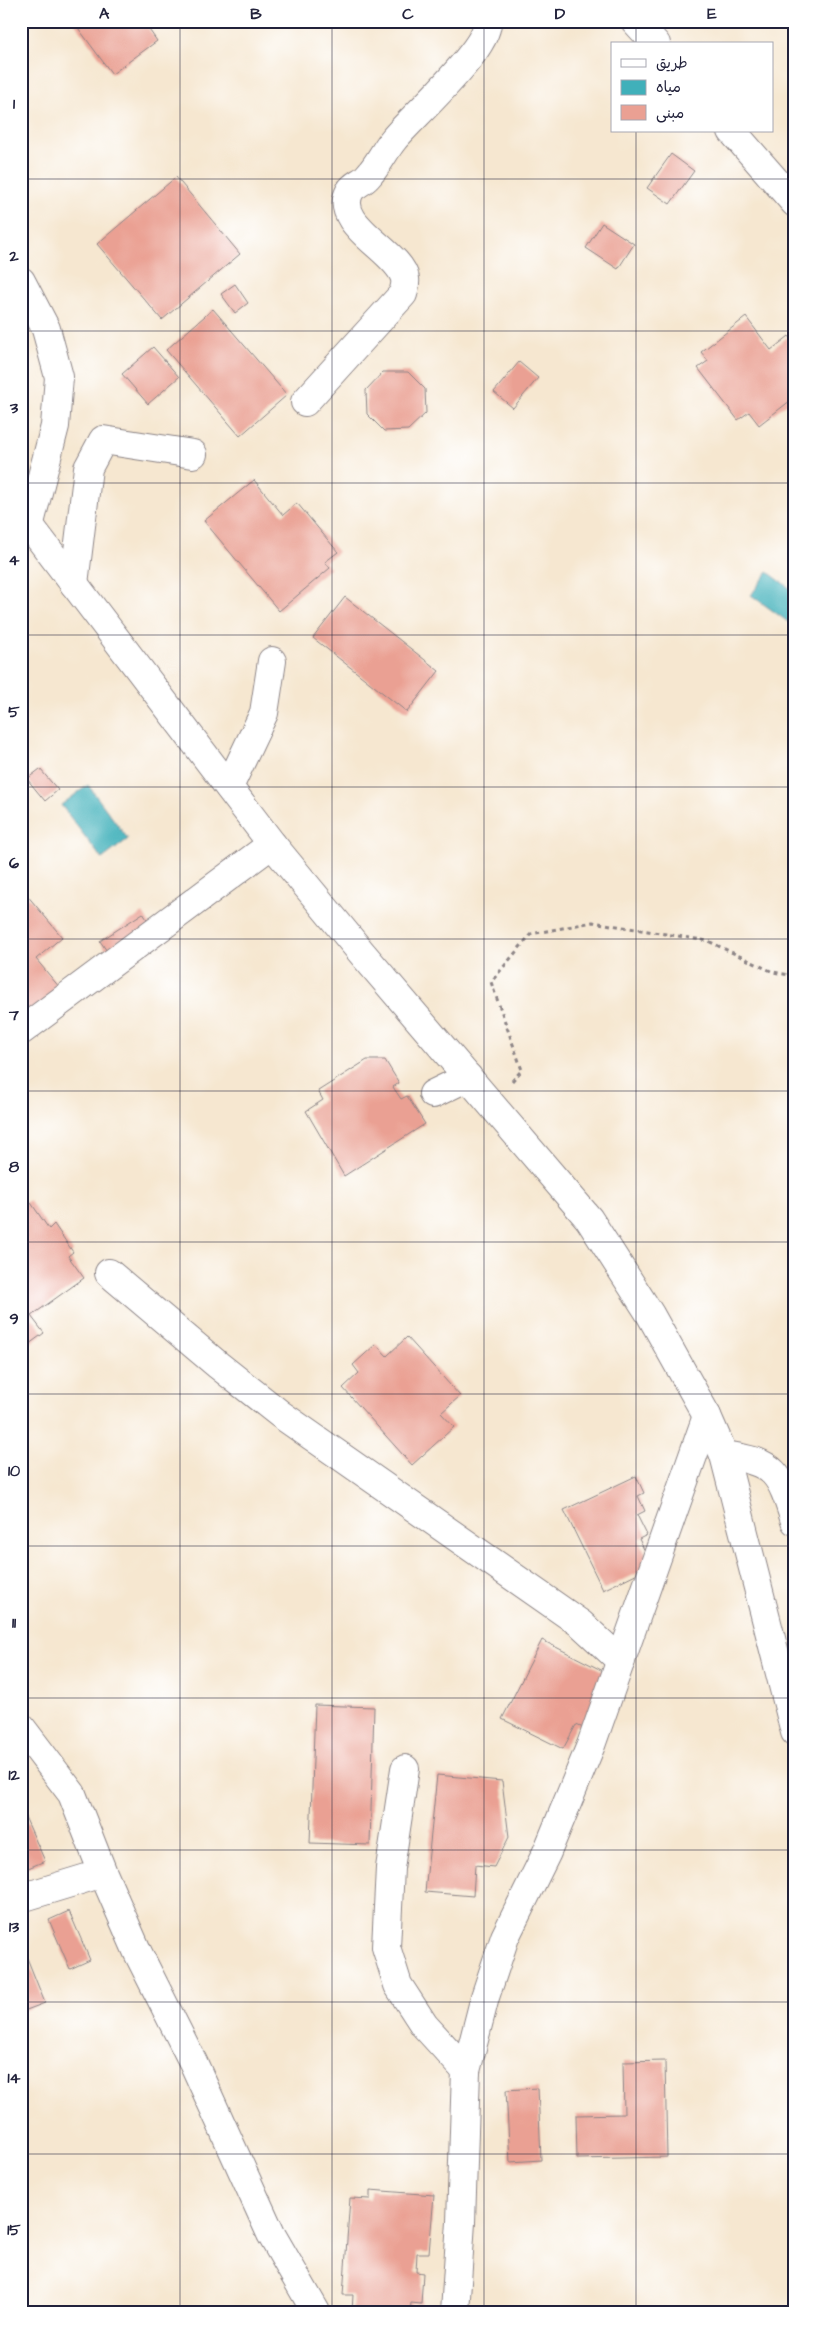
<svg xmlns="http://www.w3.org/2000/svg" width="816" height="2333" font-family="'Architects Daughter','Playpen Sans Arabic',sans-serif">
<rect width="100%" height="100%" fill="#fff"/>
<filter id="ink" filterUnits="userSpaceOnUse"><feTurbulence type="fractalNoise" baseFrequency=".02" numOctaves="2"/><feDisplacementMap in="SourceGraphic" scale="10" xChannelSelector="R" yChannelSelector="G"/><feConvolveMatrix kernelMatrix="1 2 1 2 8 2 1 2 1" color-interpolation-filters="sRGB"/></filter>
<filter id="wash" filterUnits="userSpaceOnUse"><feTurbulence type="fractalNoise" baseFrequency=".0096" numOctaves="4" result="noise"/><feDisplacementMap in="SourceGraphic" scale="20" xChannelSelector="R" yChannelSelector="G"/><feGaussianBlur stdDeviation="1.12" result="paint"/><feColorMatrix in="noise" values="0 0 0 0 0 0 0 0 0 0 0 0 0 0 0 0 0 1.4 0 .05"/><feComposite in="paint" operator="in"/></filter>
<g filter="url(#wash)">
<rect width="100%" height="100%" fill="#f6e7d0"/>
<path fill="#40b0ba" stroke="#31697a" d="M768,572l27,20v35l-44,-32z
M88,785l40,54 -26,20 -41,-54z"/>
<g id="blocks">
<path fill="#eaa093" d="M73,21h70l14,20 -45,33z
M671,154l23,17 -24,33 -23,-16z
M176,177l64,77 -78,66 -65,-76z
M602,223l32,21 -16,25 -32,-21z
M235,284l13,19 -13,10 -14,-19z
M213,309l74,86 -47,41 -74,-86z
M746,317l25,33 18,-14 6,7v54l-36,28 -10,-13 -11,8 -40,-52 10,-7 -7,-9z
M153,347l26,30 -31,27 -26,-30z
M519,362l19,16 -25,30 -19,-16z
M383,372h25l17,17 1,24 -18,17 -24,1 -17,-17 -1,-24z
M254,480l29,35 14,-12 41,49 -13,10 5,6 -51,43 -75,-90z
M345,597l94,74 -32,41 -94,-74z
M40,769l18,21 -13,11 -18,-22z
M21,888l41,49 -26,22 24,29 -39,32z
M143,913l10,16 -42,28 -11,-16z
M367,1060h18l14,23 -6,4 8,12 6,-3 18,28 -81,52 -38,-65 17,-11 -5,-9z
M29,1200l20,29 5,-5 19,28 -5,4 16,22 -53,38 13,17 -23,17v-144z
M407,1337l53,59 -19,17 13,14 -42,38 -69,-77 16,-15 -6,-8 23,-21 11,12z
M636,1476l8,17 -6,3 7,15 -8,4 10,20 -8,4 9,19v10l-45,22 -39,-80z
M542,1640l65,33 -21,56 -10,-4 -13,24 -61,-30z
M315,1705l59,2 -4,138 -60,-2z
M437,1775l65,6 7,56 -15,30 -19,-2 -2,31 -48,-4z
M21,1808l24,53 -24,10z
M69,1911l21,49 -20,9 -21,-49z
M21,1943l24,60 -24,9z
M665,2061l2,96 -90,2 -1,-44 48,-1 -1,-52z
M538,2088l3,72 -31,2 -4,-72z
M370,2190l64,5 -5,58h-12l-1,19 7,1 -2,31 -10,-1 -1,9h-58l1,-17h-10l7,-97 20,1z
M795,2307v5h-11l-1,-4z"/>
</g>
</g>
<g filter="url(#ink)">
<use href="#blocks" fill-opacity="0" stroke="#8c8486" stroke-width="1"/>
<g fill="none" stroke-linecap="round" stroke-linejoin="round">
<g stroke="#8c8486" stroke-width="30">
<path id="street" d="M635,21l21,23
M732,131l63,72
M21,281l25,48 13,48 -4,49 -25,97
M305,402l98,-108c1,-4 3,-10 2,-15 -5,-28 -74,-54 -55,-88 3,-6 13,-9 17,-14 11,-11 17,-26 27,-38 18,-22 96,-91 93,-118
M74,584l14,-116 15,-28 90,14
M229,787l35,-74 8,-52
M21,1031l251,-187
M433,1094l35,-17
M109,1273l109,92 62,49 301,210 40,37
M724,1455c52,7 56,18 71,66
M21,1727l51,67 31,79 35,80 55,109 78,172 45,78
M405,1769l-15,99 -4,79 12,38 26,40 42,46
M21,1898l82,-25"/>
</g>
<g stroke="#8c8486" stroke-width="30">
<path id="secondary" d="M455,2312l6,-90 5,-151 19,-74 20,-60 42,-85 44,-107 116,-329"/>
</g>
<g stroke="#8c8486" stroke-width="30">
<path id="primary" d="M21,514l251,330 89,108 228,267 61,95 57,102 17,39 71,277"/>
</g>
<path stroke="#8c8486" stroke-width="3" stroke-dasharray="4 4" stroke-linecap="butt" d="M512,1081l10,-11 -31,-88 40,-48 62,-12 115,19 65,31 22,4"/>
<use href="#street" stroke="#fff" stroke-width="28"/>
<use href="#secondary" stroke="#fff" stroke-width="28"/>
<use href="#primary" stroke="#fff" stroke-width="28"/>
</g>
</g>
<path fill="none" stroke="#22223b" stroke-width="1" stroke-opacity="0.55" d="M180,21v2291M332,21v2291M484,21v2291M636,21v23M636,131v2181M21,179h774M21,331h774M21,483h774M21,635h774M21,787h774M21,939h774M21,1091h774M21,1242h774M21,1394h774M21,1546h774M21,1698h774M21,1850h774M21,2002h774M21,2154h774"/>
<rect width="816" height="2333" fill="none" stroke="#fff" stroke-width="55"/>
<rect x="611" y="42" width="162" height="90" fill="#ffffff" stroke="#a7a7b1"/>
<rect x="621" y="59" width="25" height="8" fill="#ffffff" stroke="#a7a7b1"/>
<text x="656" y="68" font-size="15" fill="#22223b">طريق</text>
<rect x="621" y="80" width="25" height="15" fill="#40b0ba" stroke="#a7a7b1"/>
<text x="656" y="92" font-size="15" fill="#22223b">مياه</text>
<rect x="621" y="105" width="25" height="15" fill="#eaa093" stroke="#a7a7b1"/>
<text x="656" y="118" font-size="15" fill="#22223b">مبنى</text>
<rect x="28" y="28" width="760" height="2278" fill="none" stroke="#22223b" stroke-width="2"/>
<g font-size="16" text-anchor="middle" font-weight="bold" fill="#22223b">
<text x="104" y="19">A</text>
<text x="256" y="19">B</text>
<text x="408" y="19">C</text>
<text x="560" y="19">D</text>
<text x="712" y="19">E</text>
<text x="14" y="109">1</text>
<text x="14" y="261">2</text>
<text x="14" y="413">3</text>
<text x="14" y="565">4</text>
<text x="14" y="717">5</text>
<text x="14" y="868">6</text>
<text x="14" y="1020">7</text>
<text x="14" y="1172">8</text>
<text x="14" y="1324">9</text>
<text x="14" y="1476">10</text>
<text x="14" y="1628">11</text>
<text x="14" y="1780">12</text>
<text x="14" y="1932">13</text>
<text x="14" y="2083">14</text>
<text x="14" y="2235">15</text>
</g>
</svg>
